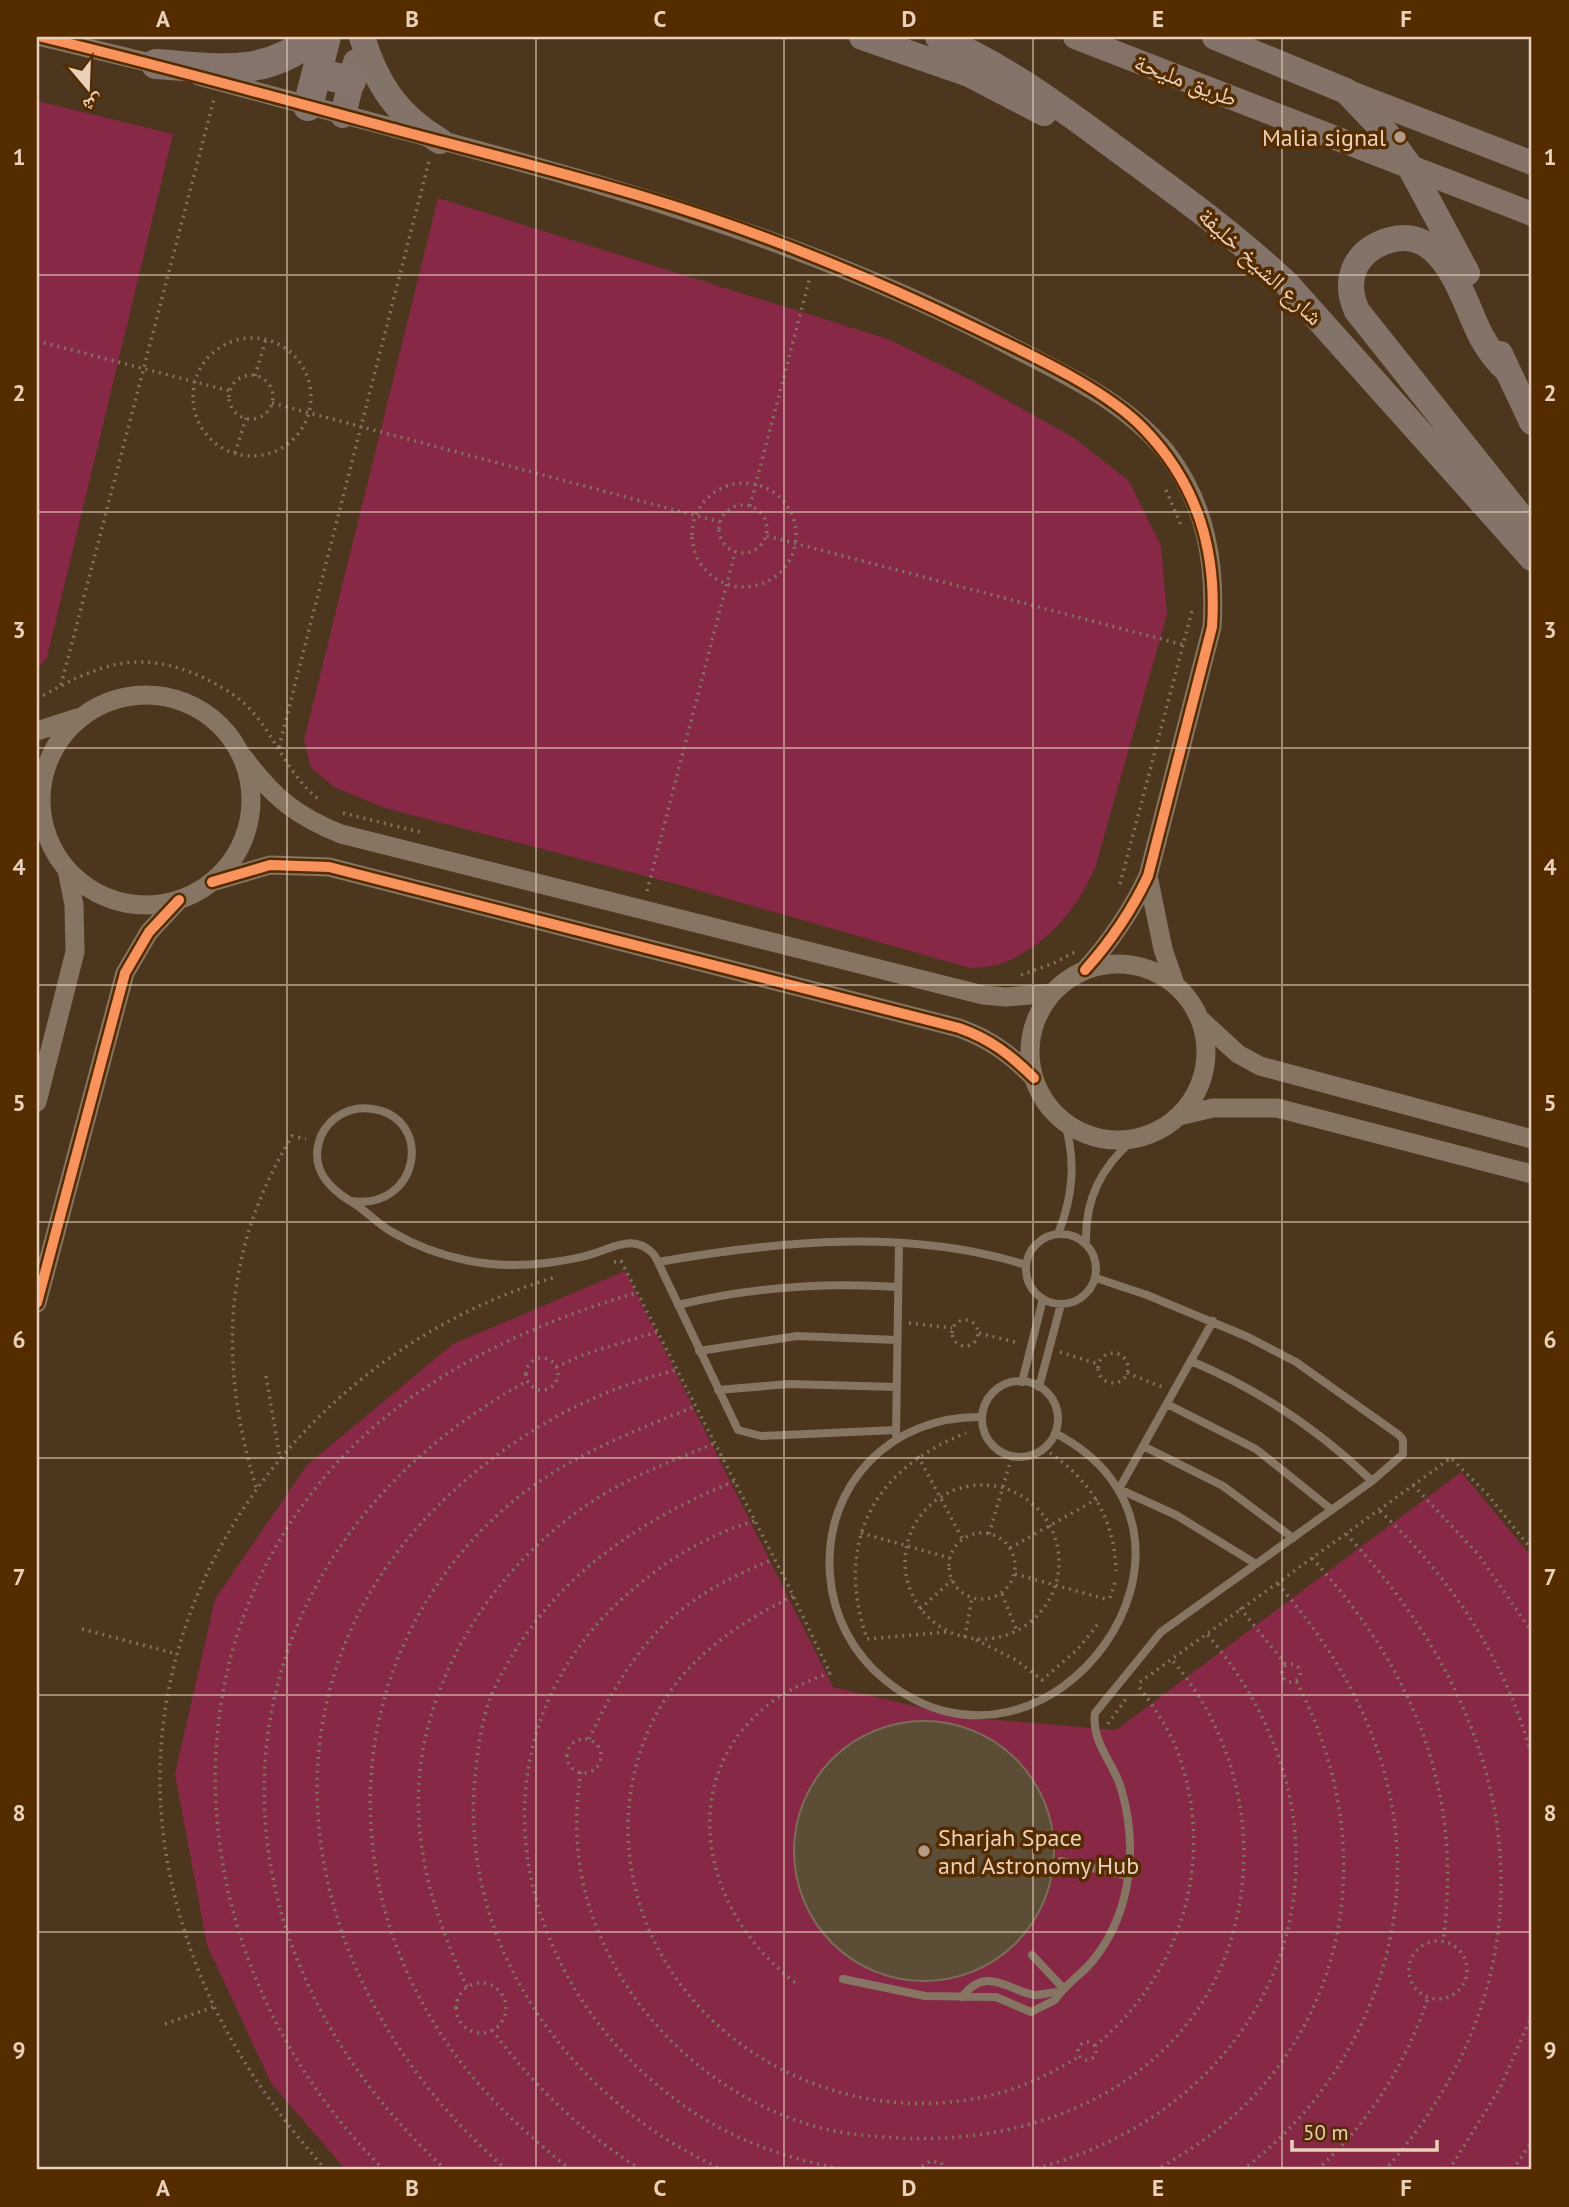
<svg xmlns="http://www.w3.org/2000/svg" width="1569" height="2207" font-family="'PT Sans','Noto Naskh Arabic',sans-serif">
<rect width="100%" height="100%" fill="#4c361e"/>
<path fill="#872847" d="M37,101l136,33 -126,523 -10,12z
M438,198l450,141 83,41 103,58 55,43 32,65 6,68 -71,251c-18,43 -48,80 -93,98 -9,4 -22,4 -33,5l-294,-84 -291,-76 -51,-21 -23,-19 -7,-28z
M625,1271l208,416 129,30 154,13 345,-258 71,85v613h-1186l-75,-87 -64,-138 -32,-171 40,-175 92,-134 146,-121z"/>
<path fill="#5c4d36" stroke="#7c6d58" stroke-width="2" d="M794 1851a130 130 0 1 1 260 0a130 130 0 1 1-260 0Z"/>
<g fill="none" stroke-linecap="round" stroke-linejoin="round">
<path stroke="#827262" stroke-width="3.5" stroke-dasharray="2 5" stroke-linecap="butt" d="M193 397a59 59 0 1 1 118 0a59 59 0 1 1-118 0Z
M37,341l193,50
M229 397a22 22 0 1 1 44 0a22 22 0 1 1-44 0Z
M255,376l11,-37
M272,403l448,119
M235,453l11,-35
M692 535a52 52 0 1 1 104 0a52 52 0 1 1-104 0Z
M1166,490l15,35
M719 529a24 24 0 1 1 48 0a24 24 0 1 1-48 0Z
M750,506l60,-229
M767,536l417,109
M61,685l153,-586
M37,699c59,-34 102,-52 167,-21 19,9 39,21 52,38 22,27 36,64 65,85
M279,747l150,-586
M343,813l77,19
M1120,884l72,-273
M647,891l88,-339
M1021,975l33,-12 21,-11
M614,1262l7,-1 166,322 43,90c-157,51 -152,222 -33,311
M952 1333a13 13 0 1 1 26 0a13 13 0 1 1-26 0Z
M909,1323l43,5
M979,1333l40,10
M1060,1352l38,12
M1098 1368a15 15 0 1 1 30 0a15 15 0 1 1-30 0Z
M526 1374a16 16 0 1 1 32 0a16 16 0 1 1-32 0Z
M556,1367l29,-13 72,-22
M1127,1373l35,14
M266,1376l14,82
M1044,1449c45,28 71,69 72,122
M918,1456l45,84
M905 1562a77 77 0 1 1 154 0a77 77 0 1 1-154 0Z
M1413,1485l65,69 54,78
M256,1487c-38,-127 -33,-236 36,-351l14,3
M1380,1511c72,68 126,149 152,246
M754,1521c-51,16 -91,41 -131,77 -175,159 -99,418 90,526 43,24 88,38 135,46
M861,1533l89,25
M949 1566a33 33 0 1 1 66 0a33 33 0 1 1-66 0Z
M989,1534l23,-78
M1346,1534c177,188 219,432 39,636
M1010,1548l87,-49
M1312,1558c101,111 152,233 131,384
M1015,1574l94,26
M1002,1594l15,37
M793,1596c-40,20 -81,45 -111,80 -35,42 -54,97 -54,152 1,181 182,306 355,269 35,-7 66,-22 97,-41
M1110,1598l6,-19
M1240,1608l46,57
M920,1609l32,-29
M82,1629l95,25
M946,1632l-79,7c-33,-97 6,-170 99,-206
M965,1637l7,-39
M976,1640l40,20 26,20 36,-31 20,-25
M1282 1673a9 9 0 1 1 18 0a9 9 0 1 1-18 0Z
M1140,1682l311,-224 37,37 44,55
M1108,1724l20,-28
M589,1739c45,-96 85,-140 185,-180
M567 1756a17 17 0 1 1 34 0a17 17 0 1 1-34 0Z
M581,1772c-11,65 -1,127 29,185 39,77 111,139 194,166 26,9 53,12 81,14 172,15 344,-74 358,-262 6,-78 -21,-159 -73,-217
M1409 1970a29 29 0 1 1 58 0a29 29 0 1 1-58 0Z
M456 2008a25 25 0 1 1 50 0a25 25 0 1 1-50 0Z
M467,1987c-21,-46 -40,-95 -46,-146 -19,-138 67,-277 183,-347 35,-21 74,-35 111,-51
M165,2024l48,-17
M492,2030c43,57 90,103 150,140
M1078 2051a9 9 0 1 1 18 0a9 9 0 1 1-18 0Z
M1095,2046c86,-71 122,-187 83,-293 -9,-25 -25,-47 -41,-69
M326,2170c-81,-92 -135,-184 -158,-305 -50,-265 139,-515 388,-588
M384,2170c-190,-189 -237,-494 -50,-704 78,-87 192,-141 302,-173
M446,2170c-266,-243 -241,-611 81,-789
M507,2170c-211,-182 -273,-486 -47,-685 64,-56 134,-95 217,-115
M571,2170c-45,-36 -89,-76 -122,-124 -120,-172 -104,-397 56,-538 56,-49 122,-74 191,-102
M724,2170c-152,-67 -265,-223 -249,-392 3,-31 7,-65 21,-93 50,-102 136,-162 239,-204
M916,2170l14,-9 11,2 7,7
M1030,2170c258,-65 352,-333 176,-537
M1155,2170c187,-98 237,-307 141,-489
M1242,2170c54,-40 97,-94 124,-156 68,-157 20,-307 -89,-431
M1317,2170c53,-48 88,-105 111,-172
M1449,2170l51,-82 32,-73
M1513,2170l19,-29"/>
<path stroke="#877564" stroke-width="8" d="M351,1201c68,10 84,-82 22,-92 -21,-4 -43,7 -52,27 -12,30 5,50 29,65 15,8 27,23 42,31 46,27 101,38 154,31 15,-2 31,-4 46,-9 23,-7 44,-21 63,2l83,174 23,6 135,-6
M1026 1269a35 35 0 1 1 70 0a35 35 0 1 1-70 0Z
M1058,1234c15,-37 18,-72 7,-111
M1086,1242c-1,-43 15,-75 48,-103
M658,1262c120,-21 249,-34 368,3
M678,1305c73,-18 145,-23 220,-18
M1213,1321l-94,168 57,26 80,49
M699,1351l98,-15 100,4
M1191,1361c69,29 127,68 181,120
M982 1419a38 38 0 1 1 76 0a38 38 0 1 1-76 0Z
M1022,1382l21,-83
M1039,1387l22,-83
M718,1390l71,-6 108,3
M1167,1404l89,45 76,61
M982,1417c-89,-2 -159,66 -152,158 3,41 23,79 55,105 163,133 366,-145 170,-247
M896,1435l3,-191
M1143,1446l80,40 70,52
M1061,1861l67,15
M1032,1955l31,33
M843,1979l82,17 71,1 35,15 24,-12c10,-16 28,-26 40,-42 37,-48 43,-113 26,-170 -8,-26 -30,-46 -26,-75l66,-81 211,-151 31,-27v-14l-4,-5 -103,-73 -48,-25 -101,-42 -51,-17
M962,1997c25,-33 48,-5 73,-2 8,0 15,-3 23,-3"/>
<path stroke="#877564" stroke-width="19" d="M42,37l125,30
M199,76c277,76 560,136 815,272 54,28 113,55 152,104 40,52 50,112 46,175l-64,249c-17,36 -37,65 -63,94
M41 800a105 105 0 1 1 210 0a105 105 0 1 1-210 0Z
M37,731l40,-13
M244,758c29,39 52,58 97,76l642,161 23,2 47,-4
M1148,876l15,73 12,35
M212,882l58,-17 59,2 630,161c31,11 52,27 75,50
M1030 1052a88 88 0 1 1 176 0a88 88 0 1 1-176 0Z
M1202,1021l36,33 22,12 272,73
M37,1102l38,-150 -1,-47 -7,-35
M1179,1116l34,-8h64l255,66
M37,1303l88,-330 24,-41 30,-32"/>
<path stroke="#837265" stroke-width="24" d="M1075,37l457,177
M1346,91l186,72"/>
<path stroke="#847368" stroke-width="26" d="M362,37c14,47 36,79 78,104
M862,37l107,37 75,39
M938,37c64,28 113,63 168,104 62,46 124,89 181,143l245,274
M1215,37l131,54 40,42 24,34 57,106
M343,115l13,-53
M1500,354l32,68
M1507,370c-11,-10 -19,-21 -26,-34 -18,-35 -36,-111 -91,-96 -14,4 -27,12 -34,25 -8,16 -6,31 1,46l175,220"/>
<path stroke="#84746b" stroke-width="30" d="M156,64c62,4 107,15 159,-27
M317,73l34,8
M308,106l18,-69"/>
<g stroke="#542c00" stroke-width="15">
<path id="cycleway" d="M42,37c121,29 240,62 359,94 84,22 168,43 250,68 112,34 221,79 326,130 50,24 129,60 167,100 54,56 73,122 68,198l-64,249c-17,36 -37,65 -63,94
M212,882l58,-17 59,2 630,161c31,11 52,27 75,50
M37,1303l88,-330 24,-41 30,-32"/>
</g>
<use href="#cycleway" stroke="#f8935d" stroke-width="10"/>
</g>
<path fill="none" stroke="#ead1bc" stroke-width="2" stroke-opacity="0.55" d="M287,37v2133M536,37v2133M784,37v2133M1033,37v2133M1282,37v2133M37,275h1495M37,512h1495M37,748h1495M37,985h1495M37,1222h1495M37,1458h1495M37,1695h1495M37,1932h1495"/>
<g fill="#b39b85" stroke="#542c00" stroke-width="2.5">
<circle cx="1400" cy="137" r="7"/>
<circle cx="924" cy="1851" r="7"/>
</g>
<g text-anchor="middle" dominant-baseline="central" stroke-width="7" stroke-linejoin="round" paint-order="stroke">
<g font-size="24" fill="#ead1bc" stroke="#542c00">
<text transform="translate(1186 80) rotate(21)">طريق مليحة</text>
<text transform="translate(1261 266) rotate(43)">شارع الشيخ خليفة</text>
</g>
<g font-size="24" fill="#ead1bc" stroke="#542c00" text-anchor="end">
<text x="1386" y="137">Malia signal</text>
<text x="938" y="1837" text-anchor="start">Sharjah Space<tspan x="938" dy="28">and Astronomy Hub</tspan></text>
</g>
</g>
<rect width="1569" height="2207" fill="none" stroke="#542c00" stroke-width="77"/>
<g transform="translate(88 88) rotate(161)" stroke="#542c00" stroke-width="5" paint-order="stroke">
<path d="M0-5L12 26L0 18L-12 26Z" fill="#ead1bc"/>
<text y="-10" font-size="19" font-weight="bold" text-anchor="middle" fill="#ead1bc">ش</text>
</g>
<path d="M1292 2140v10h145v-10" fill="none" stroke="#ead1bc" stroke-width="3.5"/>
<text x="1303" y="2140" font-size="21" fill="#ead1bc" stroke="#542c00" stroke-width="5" paint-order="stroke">50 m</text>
<rect x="38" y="38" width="1492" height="2130" fill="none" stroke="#ead1bc" stroke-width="2.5"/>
<g font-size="23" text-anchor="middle" font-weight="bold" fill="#ead1bc">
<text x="163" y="27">A</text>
<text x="412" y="27">B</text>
<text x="660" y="27">C</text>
<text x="909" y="27">D</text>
<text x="1158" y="27">E</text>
<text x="1406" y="27">F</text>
<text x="19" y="165">1</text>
<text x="1550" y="165">1</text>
<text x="19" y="401">2</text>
<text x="1550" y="401">2</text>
<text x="19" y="638">3</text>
<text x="1550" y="638">3</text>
<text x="19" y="875">4</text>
<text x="1550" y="875">4</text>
<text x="19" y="1111">5</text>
<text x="1550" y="1111">5</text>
<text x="19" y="1348">6</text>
<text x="1550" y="1348">6</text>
<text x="19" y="1585">7</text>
<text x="1550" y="1585">7</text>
<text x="19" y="1821">8</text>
<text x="1550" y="1821">8</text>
<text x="19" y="2058">9</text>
<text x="1550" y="2058">9</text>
<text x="163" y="2196">A</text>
<text x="412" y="2196">B</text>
<text x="660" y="2196">C</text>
<text x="909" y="2196">D</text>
<text x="1158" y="2196">E</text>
<text x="1406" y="2196">F</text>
</g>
</svg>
